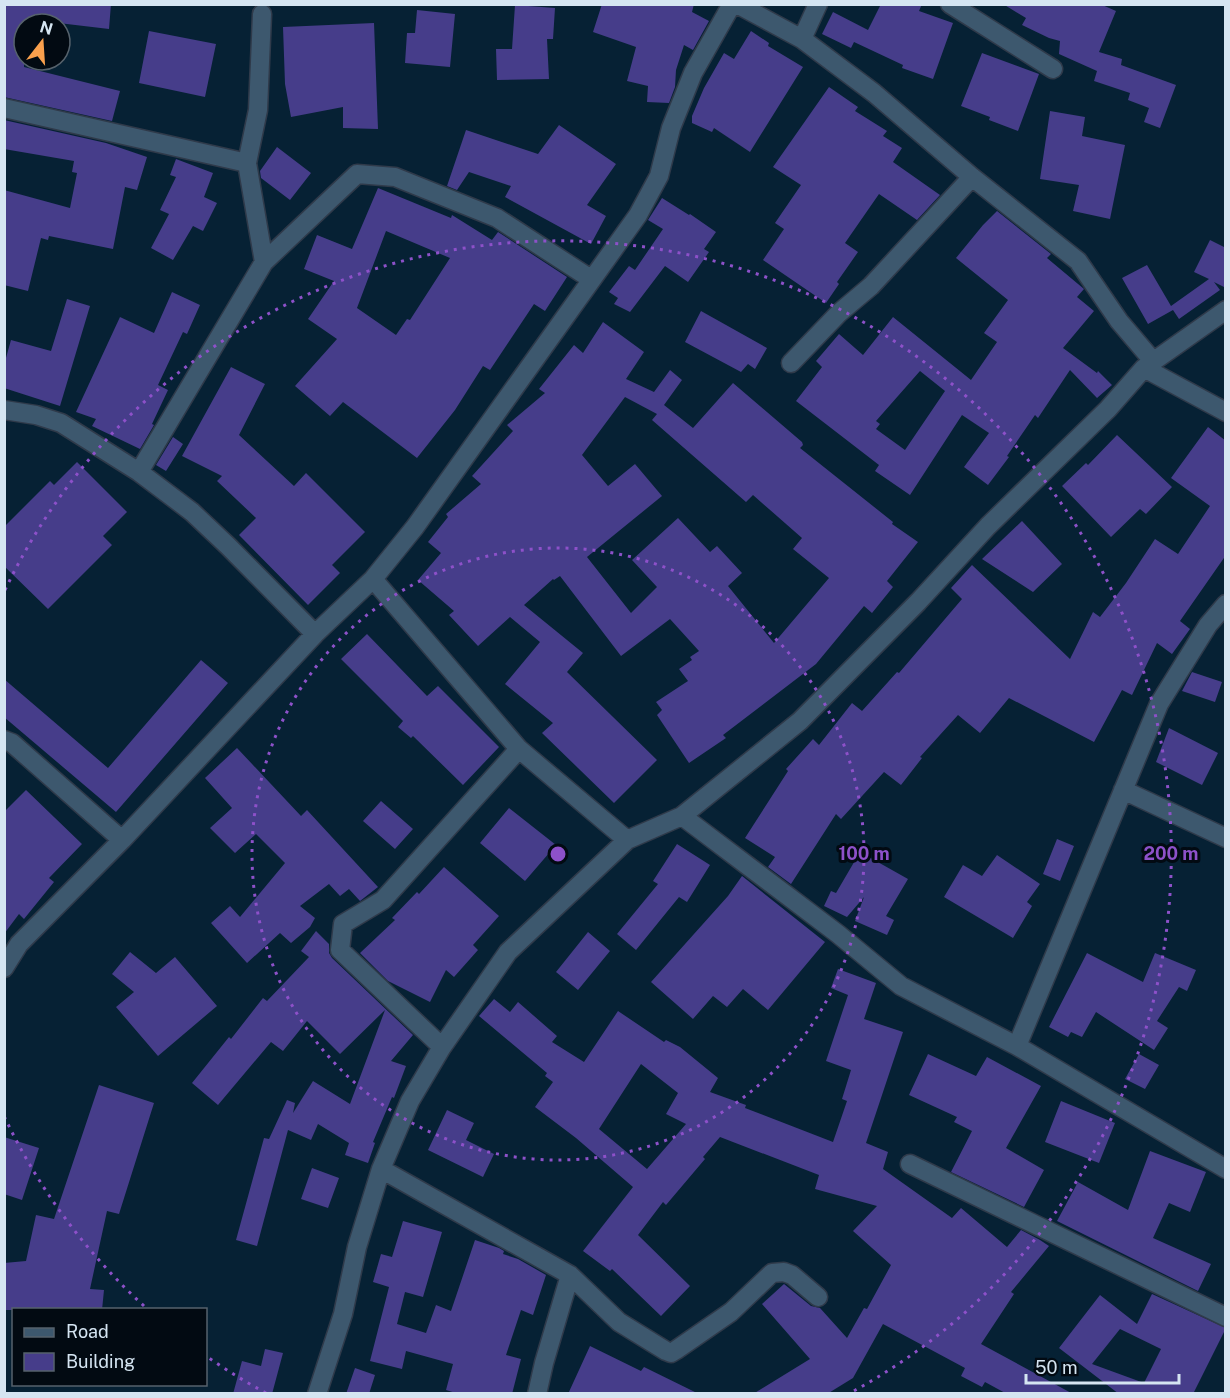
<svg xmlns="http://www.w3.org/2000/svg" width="1230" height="1398" font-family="'Public Sans',sans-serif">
<rect width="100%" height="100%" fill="#062134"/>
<path fill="#463d8a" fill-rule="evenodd" d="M4,4h107l-2,25 -59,-7 -1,2h-25v43l96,24 -8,30 -108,-24z
M602,4h92l-2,8 17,9 -16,29 -9,-5 -8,25 -1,17 -6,16 -22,-1 1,-16 -21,-5 9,-34 -43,-15z
M881,4h41l-3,7 34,12 -20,56 -31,-11 1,-3 -49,-23 -3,6 -29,-14 11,-22 35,18z
M1003,4h97l16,7 -17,41 23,7 -1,6 55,20 -16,43 -16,-6 5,-14 -21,-8 2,-7 -36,-12 3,-10 -38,-17 1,-13 -11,-3 -27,-13 4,-7z
M515,5l40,3 -2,31h-6l2,40 -52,1 -1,-31h16z
M417,10l38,4 -5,53 -45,-4 2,-30h8z
M374,23l4,106 -35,-1v-21l-52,10 -6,-33 -2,-57z
M149,31l67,13 -11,53 -66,-14z
M751,31l18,12 -1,3 35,21 -53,85 -36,-24 -2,4 -20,-9v-7l12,-28 20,-35 10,6z
M982,53l57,21 -21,57 -29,-11 1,-3 -29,-11z
M829,87l29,20 -3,4 32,20 -4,5 19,12 -9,14 47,33 -23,25 -38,-26 -34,49 13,9 -21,30 2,2 -13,19 -63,-43 21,-31 -9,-6 26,-38 -28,-18z
M1050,111l35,6 -3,19 43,9 -15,74 -37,-8 6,-26 -39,-6z
M4,120l102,23 41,14 -10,33 -12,-3 -12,62 -64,-13 -1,4 -7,-2 -13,53 -24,-6v-95l66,18 7,-35 -5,-1 2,-11 -70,-12z
M559,125l57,39 -29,41 19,11 -15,28 -86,-47 6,-11 -42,-14 -12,18 -10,-4 19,-56 72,24z
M277,147l34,26 -21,27 -29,-22 -1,-7z
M176,159l37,14 -9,24 13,6 -14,28 -10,-5 -20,34 -22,-12 18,-34 -9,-4 16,-33 -6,-2z
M378,188l73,30 1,-3 40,25 6,-8 69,45 -22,34 -11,-7 -44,66 -7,-4 -28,44 -38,48 -74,-56 -13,14 -35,-30 42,-47 -29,-20 26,-38 -30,-12 13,-34 35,14zM386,231l64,27 -40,62 -3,-1 -11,16 -39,-27z
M662,198l27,17 1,-1 26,18 -12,17 5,3 -21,30 -23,-16 -35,46 -16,-8 4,-6 -9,-6 20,-26 6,4 28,-41 -15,-9z
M997,211l54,43 -4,4 37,31 -7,8 17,14 -31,37 34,25 1,-2 14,14 -15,13 -27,-28 -32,48 -3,-3 -28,41 2,1 -21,28 -24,-18 25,-34 -27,-18 -52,80 -35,-24 4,-6 -83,-64 26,-34 -6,-6 23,-27 24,21 30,-38 78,63 26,-38 -13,-9 24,-33 -52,-42 27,-33zM920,371l25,20 -40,59 -29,-21 4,-5 -4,-3z
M1210,240l16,8v40l-12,-6 6,8 -41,29 -6,-9 -25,14 -26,-46 25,-13 24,41 38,-27 -15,-7z
M172,292l28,13 -13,29 -4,-2 -25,53 10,5 -16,34 2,1 -14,24 -48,-23 4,-7 -20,-7 44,-95 34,16z
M67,299l23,7 -30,100 -56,-18v-23l7,-25 40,11z
M701,311l66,37 -12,21 -7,-5 -7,8 -56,-30z
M603,322l41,30 -18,27 28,13 16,-22 12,10 -18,25 29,23 40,-45 69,59 1,3 -3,3 93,74 -1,2 26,18 -31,39 6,6 -21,26 -8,-7 -48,58 -93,71 3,3 -37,25 -32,-48 5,-5 -6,-8 32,-21 -9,-12 13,-9 -2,-3 9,-6 -29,-32 -49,37 -61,-80 -6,4 -1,-1 -29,26 59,48 -16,19 90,88 -43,43 -72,-70 11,-10 -48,-39 35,-42 -30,-25 -32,29 -29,-31 5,-4 -36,-31 23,-27 -13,-11 20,-25 -2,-3 35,-30 -9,-8 41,-45 -6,-6 38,-32 -6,-4 35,-44 9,8zM625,397l32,17 -5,6 94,82 7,-7 49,43 -9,11 36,29 -55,65 -46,-57 14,-13 -25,-27 -7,6 -32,-34 -46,42 25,27 -26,26 -44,-56 75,-61 -27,-32 -27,22 -26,-31z
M231,367l34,17 -26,51 55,51 12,-13 59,59 -33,33 8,8 -32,32 -69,-70 17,-17 -39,-37 5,-5 -40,-20z
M1208,427l18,14v114l-46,66 10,8 -18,25 -15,-11 -25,52 -10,-5 -28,52 -85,-44 -29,35 -22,-18 -38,42 2,1 -21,27 -17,-13 -43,47 -5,-5 -45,70 -23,-17 7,-10 -30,-19 43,-67 -2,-2 27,-30 6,6 33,-42 10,8 35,-39 2,1 63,-74 -11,-11 21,-23 98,94 23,-47 7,5 26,-34 29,-44 23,15 32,-48 -39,-28z
M1117,435l55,52 -26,27 -6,-5 -29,28 -49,-51 24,-23 2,2z
M173,437l10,7 -17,27 -10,-6z
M77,462l50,50 -24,24 9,9 -64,64 -44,-43v-39l46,-46 4,4z
M1022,521l40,43 -29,28 -51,-33z
M367,634l60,62 11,-10 61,61 -36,38 -50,-49 -2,2 -13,-11 5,-6 -62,-62z
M201,660l27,23 -112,129 -112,-95v-38l104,89z
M1192,672l30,10 -7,20 -33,-11z
M1169,728l49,25 -16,32 -46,-23z
M237,748l64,68 6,-6 71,77 -18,14 -11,-12 -9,7 -11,-12 -29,22 15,12 -5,9 -19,16 -11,-10 -33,30 -36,-40 19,-17 10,11 45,-54 -29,-29 -21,19 -25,-25 22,-20 -27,-30z
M26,790l56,54 -33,34 5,4 -30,37 -5,-5 -15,20v-122z
M381,801l32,28 -18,20 -32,-28z
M509,808l47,37 -31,36 -45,-38z
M1057,839l17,7 -14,35 -17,-7z
M677,844l33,21 -23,37 -8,-5 -43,53 -19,-16 41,-50 -5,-3z
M860,852l48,27 -22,37 8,4 -7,15 -32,-14 9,-24 -17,20 -23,-11 7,-15 5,2z
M997,855l43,29 -13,18 5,4 -19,32 -69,-41 19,-32 19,11z
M444,867l55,49 -26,29 5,5 -24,27 -8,-7 -16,32 -42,-21 -28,-28 35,-33 -3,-2 25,-26 2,2z
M742,876l83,66 -57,68 -25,-21 -16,18 -14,-11 -20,23 -42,-37 77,-86z
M316,931l13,13v9l3,5 81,77 -22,26 15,5 -12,32 -2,-1 -19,45 2,1 -7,20 -23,-8 4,-12 -31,-19 -7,16 -23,-10 -31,116 -21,-6 28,-102 5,1 18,-39 8,3 -2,10 20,-32 37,23 35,-94 -45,44 -33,-33 -24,30 -12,-9 -53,63 -26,-22 37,-46 2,2 32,-41 4,3 42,-44 -8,-6z
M588,932l22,19 -32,39 -22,-18z
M130,952l26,21 19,-16 42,49 -59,50 -42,-49 18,-15 -22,-18z
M1087,953l56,29 12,-29 41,17 -9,21 -8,-4 -22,34 11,7 -14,22 -58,-38 -14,25 -11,-5 -3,5 -19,-10z
M838,969l38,14 -12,36 39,13 -37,111 22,9 -5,17 69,49 9,-10 46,39 14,-17 19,10 9,6 -38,46 3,2 -33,50 92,50h-66l-22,-12 -3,5 -21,-11 4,-8 -82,-44 -30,54 -26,16h-74l57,-35 -48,-55 22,-20 27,22 9,2 27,30 17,-30 3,1 24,-44 -38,-34 24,-25 -62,-17 4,-14 -99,-38 -17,20 2,2 -39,46 -3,-3 -25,33 52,51 -29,30 -49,-47 -2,2 -27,-20 50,-64 -57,-49 -41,-31 18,-25 -8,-6 2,-3 -68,-57 15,-17 16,13 8,-10 39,34 -5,6 32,20 34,-51 46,31 2,-2 14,7 38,31 -8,14 36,13 -1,3 88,34 14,-41 -5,-2 9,-29 -25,-9 22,-66 -17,-7zM641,1064l37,29 -12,21 20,10 -39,45 -48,-40z
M928,1054l48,22 11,-19 54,29 -35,62 38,22 -20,37 -73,-35 21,-41 -18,-9 3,-5 -48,-22z
M1139,1054l20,11 -14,24 -20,-10z
M99,1085l55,18 -35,111 -12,-3 -17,78 14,1 -2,20h-98v-47l22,-2 10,-46 18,4z
M1061,1101l54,22 -16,40 -54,-21z
M447,1110l27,13 -8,17 28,14 -11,23 -55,-27z
M4,1137l35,11 -17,52 -18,-6z
M1150,1151l56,21 -16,40 -21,-9 -16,35 58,26 -13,27 -141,-70 21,-39 50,28z
M312,1168l27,10 -11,30 -27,-9z
M403,1221l39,11 -19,65 -18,-5 -8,32 29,9 10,-28 15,6 24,-71 24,8 5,3 -1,3 15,5 28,16 -13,40 -12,-5 -15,45 15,4 -9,35h-53l-13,-4 7,-26 -47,-13 -4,18 -32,-8 19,-74 -16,-5 8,-28 11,3z
M1152,1294l74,34 -33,66h-74l-60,-46 41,-53 37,29zM1120,1329l41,20 -17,34 -52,-19z
M590,1346l51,25 3,-4 55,27h-131z
M265,1349l18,4 -11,41h-39l9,-33 19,5z
M355,1368l20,7 -6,19h-23z"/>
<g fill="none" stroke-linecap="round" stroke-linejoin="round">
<g stroke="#2f3a4a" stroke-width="21">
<path id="minor" d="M737,4l65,35 72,54 98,84 106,84 41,60 34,40
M950,4l103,65
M802,39l16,-35
M4,108l243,55
M264,262l93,-88 38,3 102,41 94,61
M791,363l48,-50 32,-27 101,-109
M1144,368l82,44
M4,410l32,5 25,8 78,49 53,40 36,34 87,88
M139,472l125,-210 -17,-99 11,-53 4,-96
M373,579l146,170 108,91
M4,740l8,3 110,97
M1123,790l103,48
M682,816l156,118 63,52 116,60 209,123
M4,968l15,-24 103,-104 193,-206 58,-55 42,-52 223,-312 21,-39 12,-48 22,-55 39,-69
M1017,1046l142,-342 49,-79 18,-21
M442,1047l-102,-97 3,-26 40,-24 136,-151
M910,1164l316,153
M381,1169l189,106 49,47 47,29 5,2 5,-3 55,-38 41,-39 12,-1 8,3 26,22
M317,1394l26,-80 14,-67 24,-78 29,-68 32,-54 66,-95 119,-112 55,-24 118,-95 118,-119 70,-76 120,-117 36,-41 82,-58
M537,1394l7,-31 26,-88"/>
</g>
<use href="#minor" stroke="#3d586e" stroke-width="18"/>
</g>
<g fill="none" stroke="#8d51c9" stroke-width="3" stroke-dasharray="3 6">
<circle cx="558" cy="854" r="306"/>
<path d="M266 1393A613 613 0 0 1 206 1356M144 1306A613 613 0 0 1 5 1118M5 590A613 613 0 1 1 850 1393"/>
</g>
<circle cx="558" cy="854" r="9" fill="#8d51c9" stroke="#020a12" stroke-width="3"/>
<g font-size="18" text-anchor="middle" font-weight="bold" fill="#8d51c9" stroke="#020a12" stroke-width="6" stroke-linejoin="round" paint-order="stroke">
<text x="864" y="860">100 m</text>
<text x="1171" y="860">200 m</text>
</g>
<rect width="1230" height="1398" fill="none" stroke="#d5e5f2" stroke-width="12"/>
<rect x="12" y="1308" width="195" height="78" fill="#020a12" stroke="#56626c" stroke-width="1.5"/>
<rect x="24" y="1328" width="30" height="9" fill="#3d586e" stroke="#56626c" stroke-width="1.5"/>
<text x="66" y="1338" font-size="18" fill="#d5e5f2">Road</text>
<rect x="24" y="1353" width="30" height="18" fill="#463d8a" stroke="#56626c" stroke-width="1.5"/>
<text x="66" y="1368" font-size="18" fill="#d5e5f2">Building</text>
<g transform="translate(42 42) rotate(17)"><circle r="28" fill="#020a12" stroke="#56626c" stroke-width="1.5"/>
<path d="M0-4.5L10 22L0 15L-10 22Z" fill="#f9a04d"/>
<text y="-9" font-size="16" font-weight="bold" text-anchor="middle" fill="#d5e5f2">N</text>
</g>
<path d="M1026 1374v9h153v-9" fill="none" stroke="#d5e5f2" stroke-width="3"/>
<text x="1035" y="1374" font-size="18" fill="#d5e5f2" stroke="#020a12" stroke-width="4.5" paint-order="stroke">50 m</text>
</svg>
